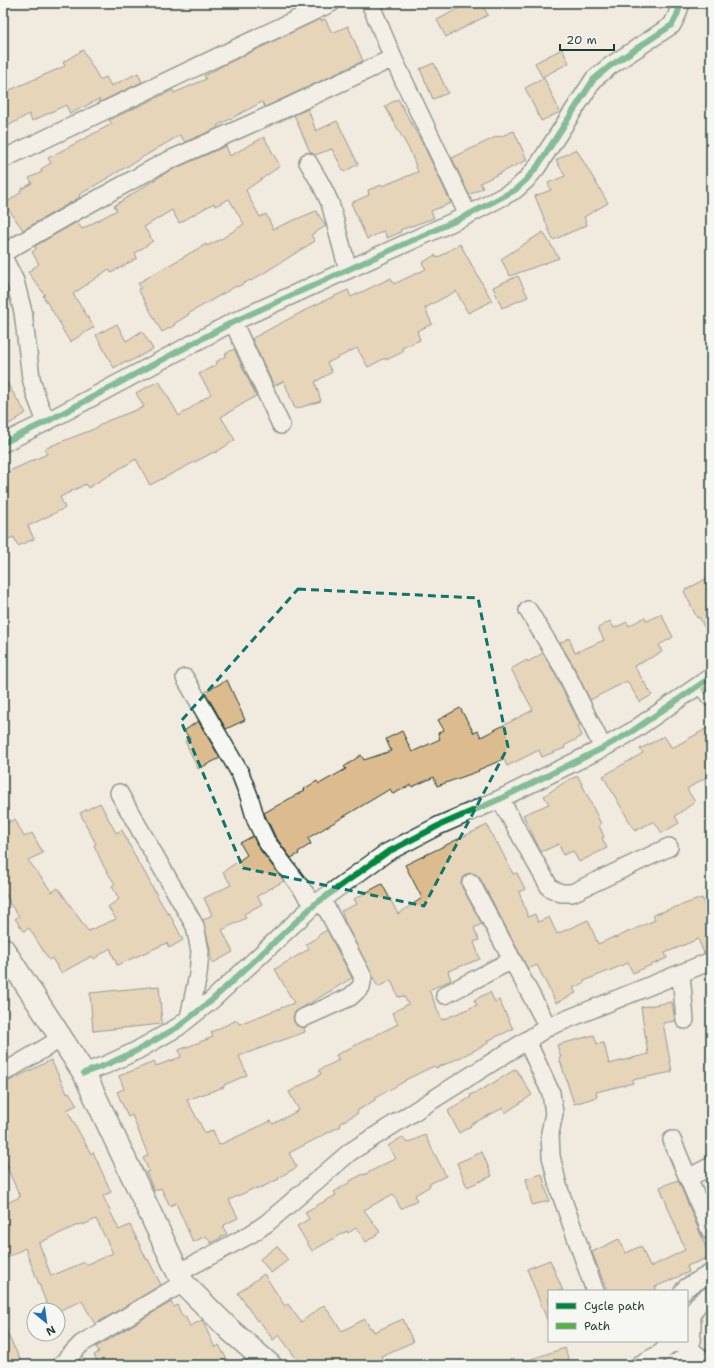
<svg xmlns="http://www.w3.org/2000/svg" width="714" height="1368" font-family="'Shantell Sans',sans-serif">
<rect width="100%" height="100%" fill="#f1eade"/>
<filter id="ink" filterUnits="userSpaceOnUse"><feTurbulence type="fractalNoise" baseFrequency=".025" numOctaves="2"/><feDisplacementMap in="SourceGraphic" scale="8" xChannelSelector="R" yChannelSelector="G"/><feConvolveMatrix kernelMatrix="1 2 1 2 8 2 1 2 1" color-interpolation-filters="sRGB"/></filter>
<g filter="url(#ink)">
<path fill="#dcbc8f" stroke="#1f3d34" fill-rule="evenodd" d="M469,3h12l7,12 -42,22 -9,-17z
M320,19l1,2 4,-2 7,14 16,-7 15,35 -98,46 -3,-5 -45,24 1,2 -33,14 -5,-7 -101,60 1,2 -57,33 -18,-26 16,-12 -1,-2 12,-7 -3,-5 13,-6 -1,-3 10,-6 -3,-5 64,-34 -3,-4 64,-30 1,3 32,-14 -2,-3 16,-9z
M562,49l7,14 -27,14 -7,-14z
M83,50l17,30 6,-3 5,9 27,-13 4,9 -42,20 -1,-3 -29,15 -4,-9 -34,16 -3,-7 -26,15v-36l62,-27 -2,-4z
M434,63l14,30 -15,6 -13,-30z
M544,78l16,34 -19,9 -16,-33z
M398,99l27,49 26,55 -20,8 3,7 -34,12 1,2 -14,6 -3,-7 -17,8 -16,-36 18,-8 -1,-5 14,-5v1l36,-14 -7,-19 -26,-47z
M308,109l8,22 21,-10 21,43 -14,8 -12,-23 -17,6 -5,-3 -16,-37z
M514,131l13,29 -47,23 3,5 -14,7 -17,-37 46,-22 1,1z
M264,137l16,29 -34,24 5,11 9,16 6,-3 7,15 43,-18 10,15 -15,9 4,6 -64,40 -1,-1 -13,7 -1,-1 -48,28v1l-14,9 1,1 -13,7 -24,-43 3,-1 -3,-5 68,-39 1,2 16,-8 21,-14 -15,-25 -14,7 -1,-3 -35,20 -7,-13 -28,17 9,14 -18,12 2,5 -26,15 -2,-4 -36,25 21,33 -24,15 -8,-13 1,-1 -20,-32 2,-1 -17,-23 11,-8 -7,-12 4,-3 -1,-3 42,-24 5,7 35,-19 -3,-4 53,-34 59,-26 4,10z
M576,149l32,54 -24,14 3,8 -34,15 -18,-44 16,-6 -3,-7 17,-7 -9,-16z
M543,232l16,26 -49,18 -9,-17z
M460,244l32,57 -24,12 -12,-22 -31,17 7,16 -15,7 3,9 -18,8 1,4 -17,8 -1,-2 -17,9 -11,-19 -30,15 5,9 -17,10 6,19 -26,8 -11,-28 -10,5 -22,-47 1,-1 62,-33 33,-15 3,7 40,-19 3,6 32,-15 -4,-6 13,-8 2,3z
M518,276l10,21 -26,11 -9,-21z
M117,324l9,17 16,-10 11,18 -26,14 -1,-2 -12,7 -18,-33z
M234,349l22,47 -35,21 14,23 -20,13 -1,-1 -64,33 -14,-26 -48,29 -2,-4 -26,13 5,11 -37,18 6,13 -16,7 -4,-9 -11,4v-67l44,-20 -2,-5 8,-4 41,-16 13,-8 37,-14 -8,-14 23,-12 20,35 32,-22 -12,-20 18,-10 -1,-2 10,-6 -1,-2z
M3,377l23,36 -23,15z
M711,576v64l-12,-23 -2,1 -13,-27z
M661,614l12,23 -14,8 3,7 -28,14 18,29 -12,7 -13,-21 -37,19 -17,-35 -13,-22 9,-5 6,15 29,-13 -6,-12 12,-7 4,7 13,-6 2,4 16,-9 2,4z
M543,653l12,21 25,51 -2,1 4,10 -18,10 1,2 -23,9 -3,-7 -32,16 -3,-7 -26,11 1,1 -42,15 -3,-9 -22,10 -1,-2 -18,9 -3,-5 -82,49 3,6 -13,8 1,2 -8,4 -16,-22 -11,-23 41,-23 -1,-1 13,-8 2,3 27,-15 -2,-2 17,-12 3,5 27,-9 -5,-12 16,-8 10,21 28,-13 -2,-6 6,-3 -6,-10 22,-12 14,25 4,-2 3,6 52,-27 -22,-41 16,-9 1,2z
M227,680l18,40 -19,9 -21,-37z
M198,721l22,37 -22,11 -13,-28 5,-2 -6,-8z
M711,726v48l-24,15 8,13 -20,14 4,7 -17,10 -8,-12 -19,10 -32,-55 40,-23 -3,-4 24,-13 8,12z
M578,776l23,48 -2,1 5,12 -2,1 5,10 -28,14 -6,-11 -10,4 -4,-11 -18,8 -18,-37 26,-11 -5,-8 24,-16z
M100,803l16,30 6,-3 18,36h1l19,35 8,13 1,-1 14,27 -14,8 -2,-5 -50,22 -7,-17 -16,11 -2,-3 -31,17 -9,-15 -3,2 -20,-32 -5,3 -9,-12 4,-3 -10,-13 1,-1 -7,-12v-65l12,-6 9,18 8,-4 11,20 -15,7 24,32 6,-4 30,43 28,-12 -8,-12 11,-8 -7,-13 3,-2 -11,-17 -10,-22 2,-1 -16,-31z
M487,825l9,18 1,-1 16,32 4,-1 8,16 -6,3 9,25 7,-3 3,8 11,-5 8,17 31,-14 10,24 16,-7 1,1 40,-18 -2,-5 49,-17 6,14 3,-1v40l-7,2 -6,-14 -33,14 2,5 -34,15 -5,-10 -44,18v2l-11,5 3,5 -20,10 -19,-38 -9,4 -48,-91 -3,-3 -5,-2 -6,1 -3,3 -2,5 1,5 20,37 -8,4 5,12 -5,2 6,17 -32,12 3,9 -22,10 13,30 35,-15 -3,-5 16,-8 5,10 4,-2 14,29 -26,12 1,2 -9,5 -26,13 -17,7 -2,-2 -29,14v1l-30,17v2l-18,11 1,2 -18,10 1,3 -52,27 8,14 -19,11 1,1 -23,11 -1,-2 -26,12 9,18 -14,7 1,1 -2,1 4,7 -16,9 -5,-7 -13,6 -17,-39 -6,3 -9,-18 -7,3 -8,-19 3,-1 -6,-13 5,-3 -16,-40 -4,2 -11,-25 7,-3 -5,-13 35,-14 2,4 25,-9 -2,-7 34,-13 -2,-5 26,-12 2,4 55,-21 -19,-34 34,-20 -3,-5 12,-7 -1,-1 10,-6 25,48 -57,34 -2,5 1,5 3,4 7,2 1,4 -66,24 8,19 -23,10v2l-37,13 18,33 8,-3 6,15 52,-24 2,3 26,-14 -10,-18 32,-18 -2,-4 20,-10 -3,-5 62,-31 -6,-11 16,-9 -4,-8 -6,1 -7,-17 -13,7 -34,-67 1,-1 -4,-8 16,-7 -3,-5 28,-15 16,30 24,-16 -17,-33z
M253,836l5,11 26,34 -27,15 5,8 -18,10 2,4 -24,12 11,22 -20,11 -3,-7v-7l-7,-29 9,-5 -8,-17 27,-13 -8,-13 24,-17 -7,-12z
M159,986l3,38 -69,7 -3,-38z
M672,1002l3,19 -12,2 9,49 -40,8 1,3 -37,9 1,5 -23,7 -15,-47h2l-4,-12 37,-10 3,9 7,-1 5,21 39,-10 -7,-47z
M51,1060l16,33 2,-1 8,13 -10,5 24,44 2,-2 18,40 -8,4 16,34 11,-5 17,35 1,-1 13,26 -66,39 -13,-23 -24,10v-1h-9l-24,-62 -22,12v-55l17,-8 -13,-30h2l-6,-13v-70zM96,1219l17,34 -27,12 -1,-3 -34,14 -12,-33 43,-20 1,2z
M516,1069l16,26 -27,18 -2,-5 -33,17 1,1 -12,7 -11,-22 23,-14 -1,-2 13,-6z
M425,1135l21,41 -17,8 1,2 -15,9 2,5 -16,9 -8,-15 -29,16 16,22 -14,10 -10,-14 -8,5 -1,-2 -35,20 -15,-25 12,-7 -4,-7 31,-17 -2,-3 16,-10v-1l13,-7 1,1 32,-17 -8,-12 14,-9 5,6z
M482,1152l10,24 -25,11 -10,-24z
M542,1174l7,27 -17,4 -6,-26z
M678,1180l32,77 -23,9 2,6 -34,15 2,4h-50l-15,-39 27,-13 7,14 15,-7 9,21 35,-17 -25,-63z
M277,1246l11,14 -17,13 -11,-14z
M550,1260l13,31h-14l-1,31 -21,-53z
M264,1274l21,32 3,-2 13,18 23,-17 18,26 23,-12 5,9h2l2,4 29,-13 10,23 -32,14 4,9h-84l-22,-30 -6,5 -14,-20 -2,1 -19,-28z
M171,1302l3,5 3,-2 6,12 2,-1 5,10 12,-6 13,28 4,-3 11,20h-131l-5,-10 5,-3 -3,-5z
M3,1325l20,40h-20z
M565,1348l5,17h-47l-1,-3z"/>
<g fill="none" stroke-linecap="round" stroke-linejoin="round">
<g stroke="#1f3d34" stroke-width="20">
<path id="street" d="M370,3l23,55 75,157
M3,159l328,-156
M308,162l14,24 8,17 18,67
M3,253l75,-43 85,-47 121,-54 109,-51
M3,257l12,24 8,31 8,66 5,18 10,26
M233,322l48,103
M3,443l43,-21 187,-100 235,-107 47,-25 11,-10 11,-13 57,-88 16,-13 62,-41 5,-10 4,-12
M528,610l36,59 39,79
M185,678l55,95 9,23 7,24 10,21 48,64
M701,685l10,13
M119,793l76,133 5,25 -2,24 -9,43
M500,799l50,89 11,5h11l97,-46
M471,883l77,144
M681,974l4,46
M445,995l67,-35
M303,1018l47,-21 11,-10 2,-10 -41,-77
M527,1041l24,52 3,20 -4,20 1,23 7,30 37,105
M3,1073l59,-35
M84,1073l24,-9 28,-13 42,-24 34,-27 102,-95 72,-52 52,-27 62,-27 103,-51 28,-16 80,-55
M672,1140l39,92
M688,1178l23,-12
M178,1273l73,-39 16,-11 83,-71 198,-125 163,-66
M683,1291l4,-4 24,-14
M673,1341l17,8 19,16
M61,1365l20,-21 102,-61
M639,1365l22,-12 11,-12
M673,1365c20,-11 18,-20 19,-40 0,-4 -1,-9 1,-13 3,-7 11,-13 18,-17"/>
</g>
<g stroke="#1f3d34" stroke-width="25">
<path id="secondary" d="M3,949l81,124 99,210 47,47 40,35"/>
</g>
<use href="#street" stroke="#f6f6f2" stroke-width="17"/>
<use href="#secondary" stroke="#f6f6f2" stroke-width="22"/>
<path stroke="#55b346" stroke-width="5" stroke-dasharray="10 5" stroke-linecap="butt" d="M701,685l10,13"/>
<g stroke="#f6f6f2" stroke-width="8">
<path id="cycleway" d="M3,443l43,-21 187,-100 235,-107 47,-25 11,-10 11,-13 57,-88 16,-13 62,-41 5,-10 4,-12
M84,1073l24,-9 28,-13 42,-24 34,-27 102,-95 72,-52 52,-27 62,-27 103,-51 28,-16 80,-55"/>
</g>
<use href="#cycleway" stroke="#00873e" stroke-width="6"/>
</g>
</g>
<path d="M0 0H714V1368H0ZM298,589l180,9 30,149 -84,159 -181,-38 -62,-147z" fill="#f1eade" fill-opacity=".55" fill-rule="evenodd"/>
<path fill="none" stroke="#0f766e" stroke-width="3" stroke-dasharray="8 5" stroke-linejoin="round" d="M298,589l180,9 30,149 -84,159 -181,-38 -62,-147z"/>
<rect width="714" height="1368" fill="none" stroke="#f6f6f2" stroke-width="16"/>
<rect x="8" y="8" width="698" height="1352" fill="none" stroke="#1f3d34" stroke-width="1.5" filter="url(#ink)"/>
<rect x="548" y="1290" width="140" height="52" fill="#f6f6f2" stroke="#a0aca6"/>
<rect x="556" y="1303" width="20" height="6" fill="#00873e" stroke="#a0aca6"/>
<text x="584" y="1310" font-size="12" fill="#1f3d34">Cycle path</text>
<rect x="556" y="1323" width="20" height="6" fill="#55b346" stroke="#a0aca6"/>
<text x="584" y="1330" font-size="12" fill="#1f3d34">Path</text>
<g transform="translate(46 1322) rotate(151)"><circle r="19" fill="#f6f6f2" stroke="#a0aca6"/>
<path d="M0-3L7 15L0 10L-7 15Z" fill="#1f6fb2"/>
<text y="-6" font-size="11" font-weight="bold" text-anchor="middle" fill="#1f3d34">N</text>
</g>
<path d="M560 44v6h54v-6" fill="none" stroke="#1f3d34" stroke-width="2"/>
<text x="566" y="44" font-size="12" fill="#1f3d34" stroke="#f6f6f2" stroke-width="3" paint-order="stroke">20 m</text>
</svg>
